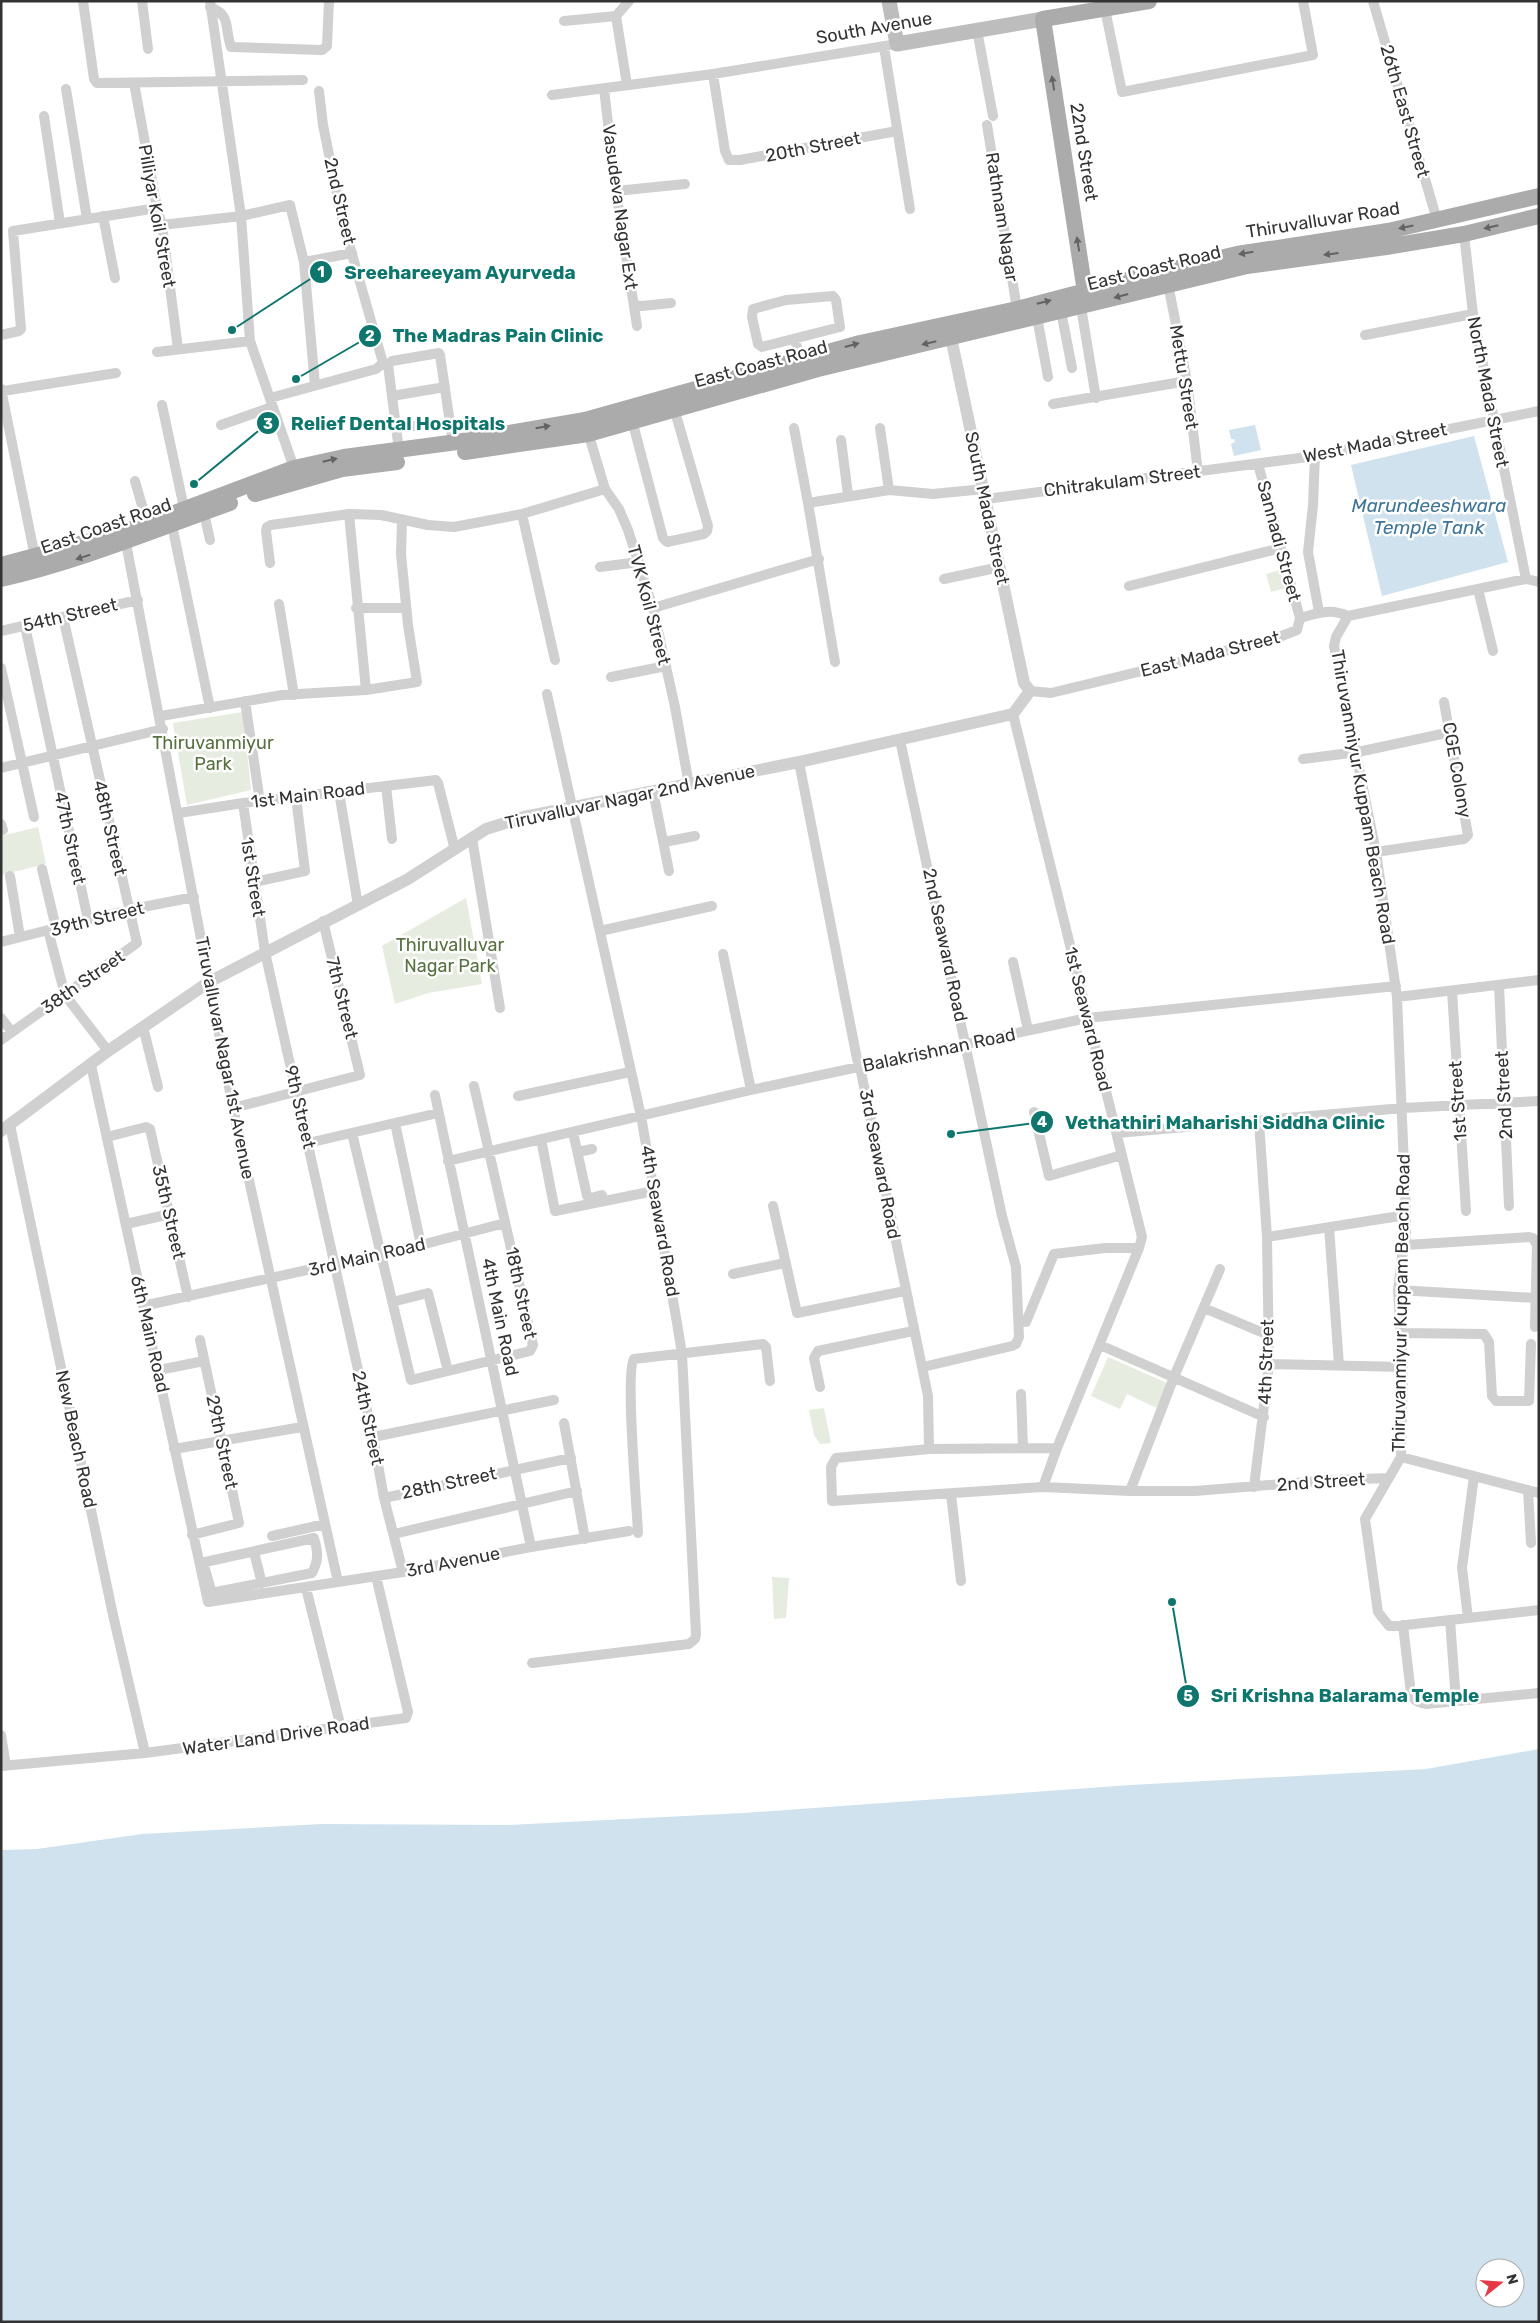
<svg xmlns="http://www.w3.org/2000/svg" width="1540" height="2323" font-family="Rubik,sans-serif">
<rect width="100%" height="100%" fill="#fff"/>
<path fill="#e6ecdf" d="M1280,570l6,18 -15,4 -5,-18z
M243,712l8,78 -64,15 -14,-82z
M38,827l8,37 -45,11v-39z
M466,898l16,86 -54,9 -33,11 -13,-58z
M1108,1357l59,26 -10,25 -30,-14 -7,15 -29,-13z
M824,1408l7,35 -11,1 -6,-9 -5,-25z
M772,1577l17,1 -3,40 -12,1z"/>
<path fill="#cfe2ee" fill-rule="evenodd" d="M1255,425l6,25 -27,6 -3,-12 4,-2 -1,-3h-3l-2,-9z
M1474,436l34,126 -126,34 -31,-131z
M1539,1749v573h-1538v-472l36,-1 105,-15 179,-10 188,1 234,-12 388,-28 295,-16zM1485,2268h30v30h-30z"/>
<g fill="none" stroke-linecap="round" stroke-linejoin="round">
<path stroke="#d0d0d0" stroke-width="10" d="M83,1l11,78 3,4 206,-3
M142,1l6,48
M210,1l31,215 9,125 44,127
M1373,1l64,219
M210,7c22,9 14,20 21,40l91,3 5,-4 2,-45
M1105,9l17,83 191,-37 -10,-54
M564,21l52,-5
M977,30l16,86
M884,47l26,162
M713,74l12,77 4,9h11l157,-29
M134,83l23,125 5,17 16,124
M627,85l-11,-69 13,-15
M66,89l21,130
M604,89l12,102 21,135
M552,95l161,-21 184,-30
M44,116l16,107
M987,125l30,184
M616,191l69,-7
M103,216l12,62
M162,225l79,-9 49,-11 14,57 11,123
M1464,234l9,80 53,265
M304,262l48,-9
M1168,284l19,97 11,91
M833,296l3,4 4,27 -78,20 -4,-3 -6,-27 1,-8 33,-9z
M634,305l8,1 29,-3
M1081,307l15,91
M1061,311l11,57
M1037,317l11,60
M1,335l18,-4 2,-2 -8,-98 144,-23
M1365,335l108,-21
M795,339l5,20
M157,352l93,-11
M445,387l-53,9 -4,-31 4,-4 47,-8 1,2 10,68
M1,389l34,168
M3,391l113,-18
M392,396l7,54
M270,398l106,-29 7,-6 -41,-144 -19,-94 -4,-34
M1053,404l134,-23
M162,405l22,103
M632,420l31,118 4,4 37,-8 3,-3 1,-5 -34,-118
M396,424l6,3 48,-4 3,20
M221,425l51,-18
M794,428l14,75
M880,428l9,62
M587,429l18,60 14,20 9,21 25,78 22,99 14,78
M841,440l7,55
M1315,456l-2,49 -5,47 11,60
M1258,464l42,154
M135,481l12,42
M986,499l329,-43 224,-45
M204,513l6,27
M349,514l17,176
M522,514l33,146
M172,525l38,183
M123,538l3,5 107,565 105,474
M270,563l-4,-32 1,-4 4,-2 78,-11 32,1 47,10 26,2 68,-13 83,-25
M600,567l39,-5
M944,579l56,-12
M1526,579l13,3
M1129,586l152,-38
M1478,589l15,62
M279,604l15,91
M356,608h50
M653,608l166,-49
M1348,616l-12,21 -2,9 42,206 21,145 9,218v30l-4,11 -4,34 5,77 -2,90 -36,62 13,93 11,14h8l142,-16
M25,626l63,294
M1,631l137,-31
M835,662l-27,-159 81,-13 44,4 51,-5
M1,668l33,149
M611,677l55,-11
M1030,691l21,2 223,-54 23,-9 3,-12c18,-5 30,-10 48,-2l178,-37
M245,701l15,101
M1013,714l129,523 -3,11 -82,200 -14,39
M161,716l121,-21 84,-5 51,-8 -9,-57 -7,-71 1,-34
M900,740l102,476 14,51 3,70 -3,7 -4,2 -89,21
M1303,759l55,-7 93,-20
M799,762l58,297 3,8 68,329 1,53
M1,768l162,-39
M386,786l6,53
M653,791l16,80
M339,792l19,113
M243,803l22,149 108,485 11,61 19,74
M179,813l64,-10 193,-23 2,3 17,67
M1,824l2,6
M472,838l28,170
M664,842l31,-6
M1376,852l88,-13 4,-4 -24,-133
M42,869l14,59
M10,876l10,61
M254,882l51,-11 -9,-74
M48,930l17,65 43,56
M600,931l112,-25
M1,942l127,-32 66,-13
M723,954l28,136
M1013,962l15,68
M1499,985l10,221
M1452,991l14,220
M1397,997l142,-17
M1,1018l11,14
M143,1027l15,60
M1,1040l136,-97 -74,-326
M91,1065l117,537 195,-30 128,-25 98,-16
M435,1095l96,452
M518,1096l112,-24
M233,1108l127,-33 -37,-154
M1034,1112l15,64 73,-21
M395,1123l26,122
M10,1125l103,490 32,138
M573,1132l14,64 4,2 11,-3
M352,1133l59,247 119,-29 3,-6 -59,-259
M1117,1133l286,-25 136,-7
M107,1137l39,-10 4,2 38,168
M541,1139l14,72 99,-20
M308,1143l130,-30
M578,1152l14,-3
M448,1161l303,-71 336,-72 309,-32
M773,1206l24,107 108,-22
M126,1224l44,-10
M1329,1227l10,138
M1267,1237l139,-22
M1406,1245l123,-8 4,1 4,7 -2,82
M733,1274l52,-11
M1398,1290l138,8
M392,1302l36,-9 20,78
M143,1306l278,-61 84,-22
M1204,1308l57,24
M1026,1322l28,-68 51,-6h34
M1402,1333l82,1 5,8 3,54 4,5h33l2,-57
M1100,1345l164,72
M1269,1364l134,3
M159,1370l45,-9
M820,1387l-6,-29 4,-7 95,-20
M1021,1394l2,53
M564,1423l21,116
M373,1437l181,-37
M1057,1448l-128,1 -93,9 -5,9 1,34 211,-14 87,4h65l137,-11 57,-2
M174,1449l128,-22
M1401,1457l138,36
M1254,1487l15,-123 -2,-127 -8,-115
M1528,1490l3,53
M1130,1491l44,-114 46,-108
M951,1494l10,87
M384,1498l187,-40
M638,1533c-1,-25 -13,-162 -4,-174l129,-15 3,3 4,34
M394,1534l183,-43
M192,1535l47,-12 -39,-183
M272,1536l53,-12
M314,1538c4,14 5,22 -2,35l-96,19 -5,-2 -7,-24 1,-4z
M254,1552l8,32
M306,1588l35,140
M1468,1618l-6,-50 12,-92
M1450,1620l6,81
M1403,1625l8,69c3,7 7,8 15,10l113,-11
M532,1663l157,-19 6,-5 1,-5 -14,-280 -5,-31 -36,-207 -94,-422
M1,1735l5,31
M1,1766l144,-13 261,-35 2,-6 -32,-136"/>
<path stroke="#d0d0d0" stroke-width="12" d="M1,1131l107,-80 101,-69 199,-103 78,-50 38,-12 275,-55 214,-48 17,-23 -6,-8 -75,-355"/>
<path stroke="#bdbdbd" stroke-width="15" d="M889,1l8,43 146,-25"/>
<path stroke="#ababab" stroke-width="16" d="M1085,292l-42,-273 106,-18
M465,452l123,-18 230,-65 429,-103 139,-19 78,-13 75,-18
M255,494l87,-25 55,-7
M1,565l120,-32 173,-65 50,-11 113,-15 128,-22 275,-77 157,-34 122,-32 98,-23 151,-23 151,-35
M1,579c79,-18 153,-49 229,-76"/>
</g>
<defs><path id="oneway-solid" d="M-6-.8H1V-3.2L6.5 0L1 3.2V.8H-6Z" transform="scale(1.25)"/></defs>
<g fill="#636363">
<use href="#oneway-solid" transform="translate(1053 83) rotate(-99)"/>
<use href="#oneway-solid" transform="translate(1406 227) rotate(168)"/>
<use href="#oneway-solid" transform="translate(1491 227) rotate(167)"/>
<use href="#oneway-solid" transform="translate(1078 244) rotate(-99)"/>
<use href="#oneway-solid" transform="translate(1246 253) rotate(171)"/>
<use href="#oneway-solid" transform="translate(1331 254) rotate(173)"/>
<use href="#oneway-solid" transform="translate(1121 296) rotate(165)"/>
<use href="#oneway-solid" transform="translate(1044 302) rotate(-14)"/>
<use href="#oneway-solid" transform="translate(929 343) rotate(167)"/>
<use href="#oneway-solid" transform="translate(852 345) rotate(-15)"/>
<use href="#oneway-solid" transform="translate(543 427) rotate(-10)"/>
<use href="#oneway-solid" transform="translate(330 460) rotate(-13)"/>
<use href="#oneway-solid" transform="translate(83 557) rotate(163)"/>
</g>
<g text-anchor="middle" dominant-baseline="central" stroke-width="5" stroke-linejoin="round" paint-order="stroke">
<g font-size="18" fill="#333" stroke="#fff">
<text transform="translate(874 28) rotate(-10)">South Avenue</text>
<text transform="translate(1405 111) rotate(74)">26th East Street</text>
<text transform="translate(813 147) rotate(-11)">20th Street</text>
<text transform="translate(1084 152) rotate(81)">22nd Street</text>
<text transform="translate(340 201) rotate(77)">2nd Street</text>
<text transform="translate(620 207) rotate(82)">Vasudeva Nagar Ext</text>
<text transform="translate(157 216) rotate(80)">Pilliyar Koil Street</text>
<text transform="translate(1002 217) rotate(81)">Rathnam Nagar</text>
<text transform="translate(1323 220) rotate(-9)">Thiruvalluvar Road</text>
<text transform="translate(1154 268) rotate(-14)">East Coast Road</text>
<text transform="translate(761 364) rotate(-15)">East Coast Road</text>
<text transform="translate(1184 377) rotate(81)">Mettu Street</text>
<text transform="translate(1488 392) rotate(79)">North Mada Street</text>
<text transform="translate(1375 443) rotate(-11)">West Mada Street</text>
<text transform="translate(1122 481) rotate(-7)">Chitrakulam Street</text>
<text transform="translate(987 508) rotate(78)">South Mada Street</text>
<text transform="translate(106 526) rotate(-19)">East Coast Road</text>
<text transform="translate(1279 541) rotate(75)">Sannadi Street</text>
<text transform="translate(649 605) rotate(75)">TVK Koil Street</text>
<text transform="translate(70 615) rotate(-13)">54th Street</text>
<text transform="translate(1210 654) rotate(-14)">East Mada Street</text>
<text transform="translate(1457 770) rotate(80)">CGE Colony</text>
<text transform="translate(308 795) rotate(-7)">1st Main Road</text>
<text transform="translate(630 797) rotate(-12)">Tiruvalluvar Nagar 2nd Avenue</text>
<text transform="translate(1363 797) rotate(80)">Thiruvanmiyur Kuppam Beach Road</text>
<text transform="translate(110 828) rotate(77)">48th Street</text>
<text transform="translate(70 838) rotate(78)">47th Street</text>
<text transform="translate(253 877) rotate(81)">1st Street</text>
<text transform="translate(97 919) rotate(-14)">39th Street</text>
<text transform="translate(945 945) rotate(78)">2nd Seaward Road</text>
<text transform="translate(83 982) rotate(-35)">38th Street</text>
<text transform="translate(342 998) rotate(76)">7th Street</text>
<text transform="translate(1088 1019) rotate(76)">1st Seaward Road</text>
<text transform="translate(939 1050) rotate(-12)">Balakrishnan Road</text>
<text transform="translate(225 1058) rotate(79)">Tiruvalluvar Nagar 1st Avenue</text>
<text transform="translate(1504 1095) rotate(-93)">2nd Street</text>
<text transform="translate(1458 1101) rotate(-94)">1st Street</text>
<text transform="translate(300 1107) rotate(77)">9th Street</text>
<text transform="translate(880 1164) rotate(79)">3rd Seaward Road</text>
<text transform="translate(169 1212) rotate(77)">35th Street</text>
<text transform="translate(660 1221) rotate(80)">4th Seaward Road</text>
<text transform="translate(367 1257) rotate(-13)">3rd Main Road</text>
<text transform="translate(521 1293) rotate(78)">18th Street</text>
<text transform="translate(1401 1303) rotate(-89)">Thiruvanmiyur Kuppam Beach Road</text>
<text transform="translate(500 1317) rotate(78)">4th Main Road</text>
<text transform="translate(150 1334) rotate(77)">6th Main Road</text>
<text transform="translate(1266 1362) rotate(-88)">4th Street</text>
<text transform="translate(368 1418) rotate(78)">24th Street</text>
<text transform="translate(76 1439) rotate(78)">New Beach Road</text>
<text transform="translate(222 1442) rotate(78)">29th Street</text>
<text transform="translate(1321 1482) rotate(-4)">2nd Street</text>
<text transform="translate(449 1483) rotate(-12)">28th Street</text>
<text transform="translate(453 1562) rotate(-11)">3rd Avenue</text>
<text transform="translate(276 1736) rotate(-8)">Water Land Drive Road</text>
</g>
<g font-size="18" fill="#56703f" stroke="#fff">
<text x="213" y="743">Thiruvanmiyur<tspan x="213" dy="21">Park</tspan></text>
<text x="450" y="945">Thiruvalluvar<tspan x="450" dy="21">Nagar Park</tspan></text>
</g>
<g font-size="19" font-style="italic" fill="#3f7597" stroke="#fff">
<text x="1429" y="505">Marundeeshwara<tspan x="1429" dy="22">Temple Tank</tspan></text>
</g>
</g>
<path fill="none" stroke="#0f766e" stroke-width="2" d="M232 330L321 272M296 379L370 336M194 484L268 423M951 1134L1042 1122M1172 1602L1188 1696"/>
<g fill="#0f766e" stroke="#fff" stroke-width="2">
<circle cx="232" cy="330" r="5"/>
<circle cx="296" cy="379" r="5"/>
<circle cx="194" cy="484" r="5"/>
<circle cx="951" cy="1134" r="5"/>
<circle cx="1172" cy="1602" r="5"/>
<circle cx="321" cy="272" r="12"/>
<circle cx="370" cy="336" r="12"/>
<circle cx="268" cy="423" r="12"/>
<circle cx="1042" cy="1122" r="12"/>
<circle cx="1188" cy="1696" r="12"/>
</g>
<g font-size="15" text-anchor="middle" font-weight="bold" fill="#fff">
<text x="321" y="277">1</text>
<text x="370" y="341">2</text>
<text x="268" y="429">3</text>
<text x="1042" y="1127">4</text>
<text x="1188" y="1701">5</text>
</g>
<g font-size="19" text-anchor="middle" font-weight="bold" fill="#0f766e" stroke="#fff" stroke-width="5" stroke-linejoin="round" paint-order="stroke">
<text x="460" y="279">Sreehareeyam Ayurveda</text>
<text x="498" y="342">The Madras Pain Clinic</text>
<text x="398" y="430">Relief Dental Hospitals</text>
<text x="1225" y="1129">Vethathiri Maharishi Siddha Clinic</text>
<text x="1345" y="1702">Sri Krishna Balarama Temple</text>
</g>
<rect width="1540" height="2323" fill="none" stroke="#333333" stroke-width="5"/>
<g transform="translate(1500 2283) rotate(73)"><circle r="24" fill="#ffffff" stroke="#adadad"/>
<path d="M0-4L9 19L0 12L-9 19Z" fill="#e63946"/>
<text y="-8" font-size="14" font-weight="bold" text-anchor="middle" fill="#333333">N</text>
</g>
</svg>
